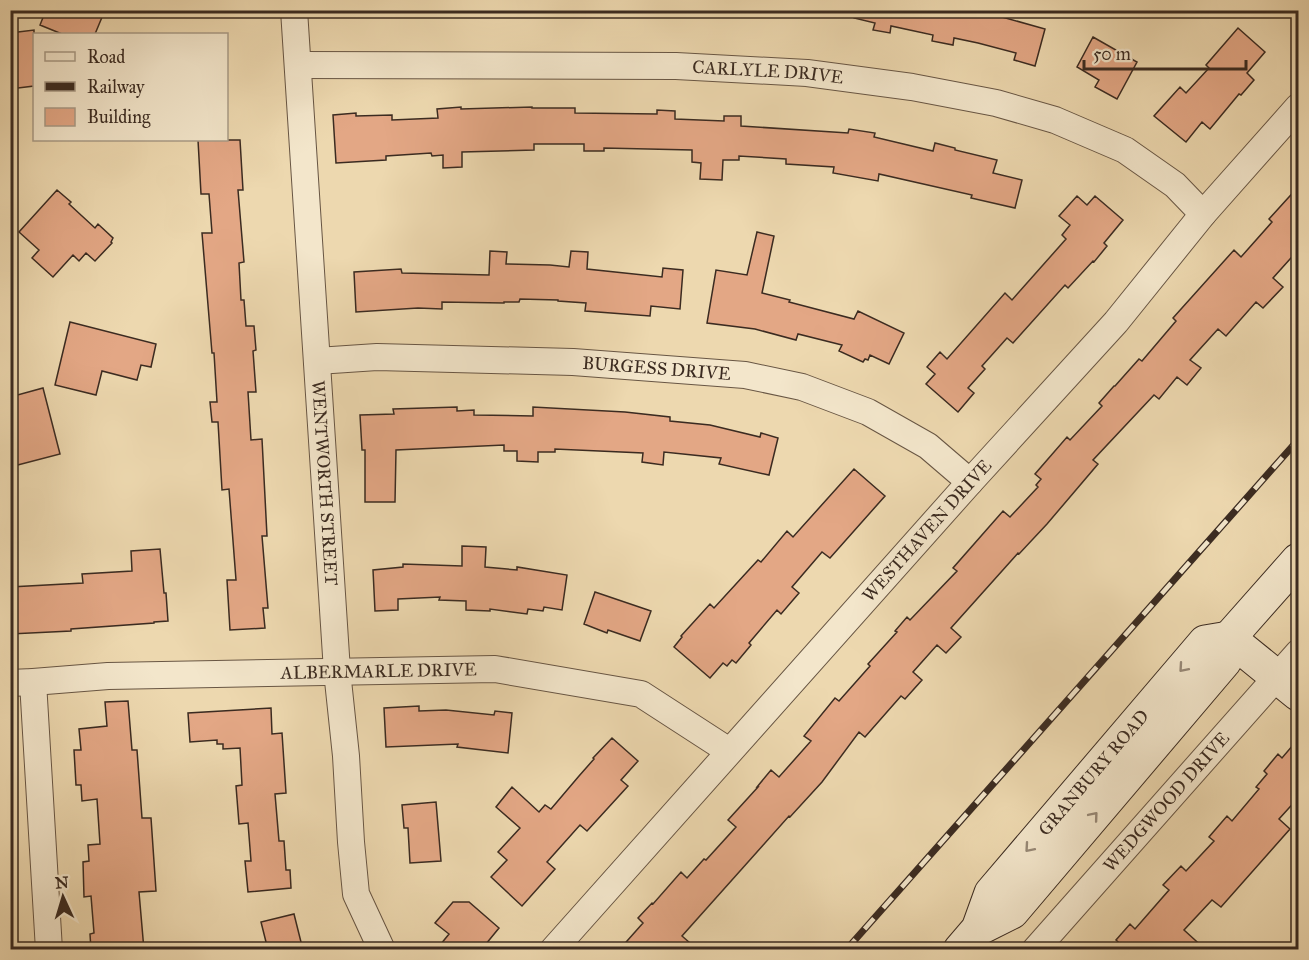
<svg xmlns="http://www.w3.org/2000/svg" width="1309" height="960" font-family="'IM FELL Great Primer',serif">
<rect width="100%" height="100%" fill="#edd8af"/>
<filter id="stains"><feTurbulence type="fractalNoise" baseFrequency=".00333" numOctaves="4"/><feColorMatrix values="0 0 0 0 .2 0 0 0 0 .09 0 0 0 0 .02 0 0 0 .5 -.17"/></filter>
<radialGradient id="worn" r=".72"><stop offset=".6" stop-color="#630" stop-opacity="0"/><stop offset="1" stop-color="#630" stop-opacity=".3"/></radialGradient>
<path fill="#e3a785" stroke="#3b2b21" stroke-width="1.5" d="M46,10h59l-10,24h-33l-22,-9z
M854,10h123l68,19 -10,37 -21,-6 2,-7 -38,-10 -24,-5 -1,7 -21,-4 1,-6 -42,-9 -1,7 -17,-3 2,-7 -21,-5z
M1238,28l27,24 -18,21 7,7 -13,15 -2,-1 -29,35 -8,-7 -16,20 -32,-26 26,-29 6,6 23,-25 -3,-3z
M34,30v56l-24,3v-56z
M1093,37l44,25 -20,37 -22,-12 4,-7 -22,-13z
M461,107v2l71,-2v1h43v5l82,1v-4l18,1v8l49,2v-5h17v10l107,7 1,-4 26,4 -1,4 59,14 2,-8 20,5v2l42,10 -4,13 29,7 -7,28 -44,-10 1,-3 -93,-21 -1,7 -45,-8 1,-6 -48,-3v-5l-47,-3v4h-16l-1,20 -22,-1 1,-16 -9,-1v-12l-88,-2v3h-20v-7h-50v6l-72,2v15l-19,1v-13l-11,1 -1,-3 -45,3v4l-50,3 -3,-48 23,-2v3l36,-1v5l46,-2 -1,-9z
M198,140h42l3,50h-5l6,72 -5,1 2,37h3l2,26h8l2,24 -3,1 3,41h-8l3,48 11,-1 5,97h-5l6,72h-5l2,20 -35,2 -3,-50h9l-7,-91 -7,1 -4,-68h-6l-2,-20h7l-3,-49h-2l-10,-120h10l-3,-39h-8z
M1299,186v63l-26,29 10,9 -20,21 -7,-6 -30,34 -8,-7 -28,31 11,8 -14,17 -10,-8 -18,22 -5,-4 -61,65 5,4 -51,60 -28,30 -1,-1 -67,75 10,9 -15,16 -9,-8 -24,27 9,8 -17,19 -4,-3 -36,41 -6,-5 -37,50 -32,35 -1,-1 -107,120 16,14h-79l24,-27 -5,-5 14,-15 1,1 28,-32 6,6 17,-19 2,1 30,-33 -8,-7 30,-33h-1l14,-17 8,7 32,-36 -7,-5 31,-38 4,3 31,-35 -2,-2 29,-32 -2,-1 12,-14 3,3 47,-49 -4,-3 50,-57 7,6 28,-30 -2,-2 5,-6 -6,-5 32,-37 3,3 32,-34 -3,-3 15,-17h1l24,-27 3,2 34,-40 -3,-3 61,-68 7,7 31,-35 -3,-3z
M57,190l14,12 -2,2 26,24 3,-4 15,14 -2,4 1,1 -17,18 -9,-8 -7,8 -6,-6 -20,22 -21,-19 7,-8 -20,-18z
M1077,196l10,9 8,-9 28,24 -19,23 3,3 -13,16 -1,-1 -25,27 -3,-3 -52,58 -6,-5 -25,28 3,3 -17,19 6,5 -16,19 -32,-28 9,-10 -8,-7 13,-15 7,7 58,-66 7,7 54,-61 -4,-4 8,-10 -11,-9z
M757,232l17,4 -12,57 28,7 -1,2 65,17 4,-8 46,22 -15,31 -19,-9 -2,5 -3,-1 -2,3 -24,-11 3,-6 -44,-11 -2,6 -41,-11 -48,-6 9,-53 31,5z
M490,251l17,1 -1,12 44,1 19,2 2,-16 17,1 -1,17 75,8 1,-9 20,2 -3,39 -29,-3 -1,10 -65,-5 1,-8 -28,-2v-1l-38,-1 -1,3h-15v1l-62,-1v7l-24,-1 -62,4 -2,-40 47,-3 1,4 87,2z
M70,322l86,22 -5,23 -10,-2 -4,15 -35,-9 -6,24 -41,-10z
M43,388l17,66 -50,13v-70z
M457,407v4l17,-1v5l59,1v-9l92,5 45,5v4l40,4 50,12 1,-4 17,5 -9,37 -50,-11 2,-6 -57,-6 -1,13 -21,-3 1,-9 -88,-4v3h-17v10l-21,-1v-10h-13v-6l-108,5 -1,52h-30v-52h-3l-2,-35 34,-1 -1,-5z
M854,469l31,27 -55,62 -8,-6 -30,35 7,6 -18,21 -4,-4 -28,33 2,2 -15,18 -4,-3 -5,6 -4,-3 -13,15 -36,-31 8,-10 -1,-1 29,-32 4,4 44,-48 3,2 26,-31 6,6z
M462,546l24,1 -1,20 32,3v-3l50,8 -5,35 -18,-3 -1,4 -15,-2 -1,5 -37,-5v2l-24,-1v-9l-27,-1 1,-3 -42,2v11l-23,1 -2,-41 30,-3v-3l59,2z
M160,549l4,44h2l2,28 -14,1v1l-83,6v2l-61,3v-47l73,-4 -1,-9 50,-3 -1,-20z
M595,592l56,19 -11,30 -32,-11 -1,3 -23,-9z
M128,701l4,49h5l5,68h9l5,73 -17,1 5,58h-53l-1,-16 4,-1 -3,-37 -7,1 -1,-35 6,-1 -1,-16 12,-1 -3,-45 -15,2 -1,-16h-5l-2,-35h7l-2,-21 28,-3 -2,-24z
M419,706v5l27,-1 48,5 1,-4 17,2 -4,40 -51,-6 1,-3 -72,3 -2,-39z
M271,708l1,26 10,-1 4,60 -11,1 4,47h5l2,29h4l1,18 -43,4 -3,-31h6l-3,-38 -9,1 -3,-38 6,-1 -2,-37 -17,1v-5h-6v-4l-27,2 -2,-29z
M612,738l26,23 -17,19 7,6 -41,45 -7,-6 -33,37 8,7 -33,37 -31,-29 16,-17 -9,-8 22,-24 -24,-21 16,-20 27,25 6,-7 6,4 28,-33 15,-17 -1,-1z
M1299,738v59l-20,22 11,10 -69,78 -9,-7 -28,30 22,20h-79l-11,-10 14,-16 5,5 34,-39 -6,-5 18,-19 5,5 28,-30 -5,-4 18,-21 5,5 27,-32 -3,-2 11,-13 -3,-3 14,-17 4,4z
M436,802l5,59 -31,2 -2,-35h-4l-2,-23z
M453,902h16l30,26 -18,22h-45l13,-16 -14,-11z
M294,914l9,36h-35l-7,-28z"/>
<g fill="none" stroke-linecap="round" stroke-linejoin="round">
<g stroke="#685644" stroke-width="28">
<g id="street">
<path id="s1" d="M294,10l43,661 9,85 5,86 5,52 26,56"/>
<path id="s2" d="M298,65l378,1 131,7 105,14 84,16 59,17 70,30 50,35 28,29"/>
<path id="s3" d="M317,361l60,-4 196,5 172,13 57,12 66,25 60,34 42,36"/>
<path d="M33,682l16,268"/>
<path id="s4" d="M10,683l23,-1 75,-6 387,-7 146,25 88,57"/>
<path id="s5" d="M553,950l417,-468 146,-160 87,-108 95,-107"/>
<path id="s6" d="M1035,950l263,-297"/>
</g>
</g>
<g stroke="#3b2b21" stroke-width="35">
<g id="secondary">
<path d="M1229,638l69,56"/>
<path d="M978,929l34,-17 213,-251 4,-23 69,-78"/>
<path id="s7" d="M960,950l18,-21 13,-36 214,-251 24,-4"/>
</g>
</g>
<use href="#street" stroke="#f3e6cb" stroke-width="26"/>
<use href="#secondary" stroke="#f3e6cb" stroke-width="33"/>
<g stroke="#3b2b21" stroke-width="7">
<path id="rail" d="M846,950l452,-510"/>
</g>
<use href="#rail" stroke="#f3e6cb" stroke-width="4.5" stroke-dasharray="14" stroke-linecap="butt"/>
</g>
<defs><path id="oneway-chevron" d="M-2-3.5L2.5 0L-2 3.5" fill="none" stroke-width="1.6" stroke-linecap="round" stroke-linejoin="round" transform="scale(1.5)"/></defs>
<g stroke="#978876">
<use href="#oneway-chevron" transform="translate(1183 668) rotate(131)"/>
<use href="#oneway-chevron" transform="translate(1094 816) rotate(-50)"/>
<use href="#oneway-chevron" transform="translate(1029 848) rotate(131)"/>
</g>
<g text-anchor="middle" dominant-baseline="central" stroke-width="4.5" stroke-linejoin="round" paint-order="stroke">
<g font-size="18" fill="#3b2b21" stroke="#f3e6cb">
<text stroke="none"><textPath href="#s2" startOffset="470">CARLYLE DRIVE</textPath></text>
<text stroke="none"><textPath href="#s3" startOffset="340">BURGESS DRIVE</textPath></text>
<text stroke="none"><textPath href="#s1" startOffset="474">WENTWORTH STREET</textPath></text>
<text stroke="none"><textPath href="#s5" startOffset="562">WESTHAVEN DRIVE</textPath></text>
<text stroke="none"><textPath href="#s4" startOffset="369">ALBERMARLE DRIVE</textPath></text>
<text stroke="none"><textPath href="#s7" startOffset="224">GRANBURY ROAD</textPath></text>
<text stroke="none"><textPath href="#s6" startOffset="198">WEDGWOOD DRIVE</textPath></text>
</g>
</g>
<rect width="1309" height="960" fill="none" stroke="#edd8af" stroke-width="36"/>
<rect x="12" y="12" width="1285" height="936" fill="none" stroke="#3b2b21" stroke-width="3"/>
<rect x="18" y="18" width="1273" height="924" fill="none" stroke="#3b2b21" stroke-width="1.5"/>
<rect x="33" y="33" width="195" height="108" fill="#f3e6cb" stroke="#a99b87" stroke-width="1.5"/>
<rect x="45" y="52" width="30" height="9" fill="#f3e6cb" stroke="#a99b87" stroke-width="1.5"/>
<text x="87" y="63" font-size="18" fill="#3b2b21">Road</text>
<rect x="45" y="82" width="30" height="9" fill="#3b2b21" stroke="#a99b87" stroke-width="1.5"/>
<text x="87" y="93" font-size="18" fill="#3b2b21">Railway</text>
<rect x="45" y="108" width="30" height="18" fill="#e3a785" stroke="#a99b87" stroke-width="1.5"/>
<text x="87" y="123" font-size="18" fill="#3b2b21">Building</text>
<g transform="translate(63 897) rotate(356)" stroke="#f3e6cb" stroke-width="4.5" paint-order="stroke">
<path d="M0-4.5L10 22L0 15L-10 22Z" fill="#3b2b21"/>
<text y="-9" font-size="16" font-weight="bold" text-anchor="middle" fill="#3b2b21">N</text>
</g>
<path d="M1084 60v9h162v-9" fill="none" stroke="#3b2b21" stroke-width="3"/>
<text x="1093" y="60" font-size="18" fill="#3b2b21" stroke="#f3e6cb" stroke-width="4.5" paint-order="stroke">50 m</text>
<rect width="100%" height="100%" filter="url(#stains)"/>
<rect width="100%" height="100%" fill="url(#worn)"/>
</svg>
